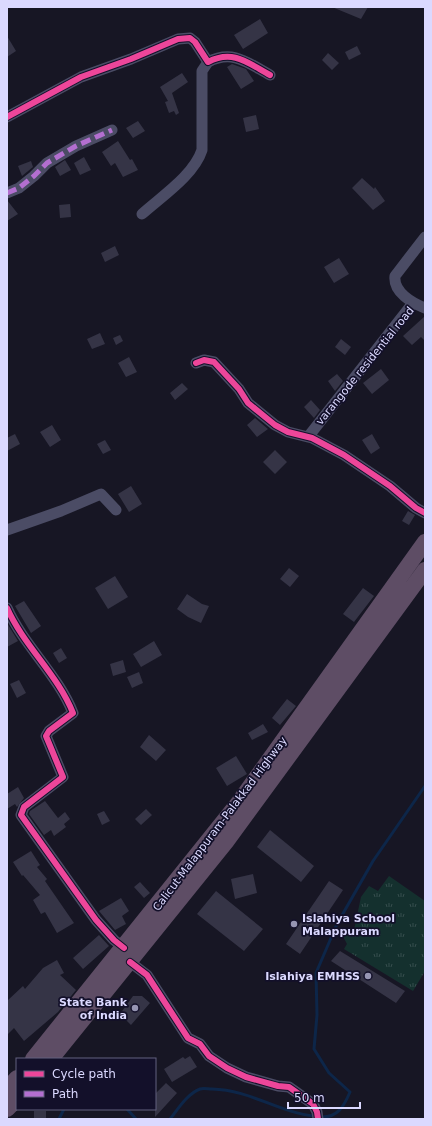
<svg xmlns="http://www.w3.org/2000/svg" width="432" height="1126" font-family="'DejaVu Sans',sans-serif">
<defs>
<pattern id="park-tufts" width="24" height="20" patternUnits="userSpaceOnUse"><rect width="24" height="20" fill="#14302e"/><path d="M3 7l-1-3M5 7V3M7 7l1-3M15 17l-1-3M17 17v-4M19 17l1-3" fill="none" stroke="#364d4d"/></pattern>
</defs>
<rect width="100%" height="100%" fill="#171624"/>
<path fill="url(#park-tufts)" d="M389,876l36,25v70l-12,20 -69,-42 3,-5 -4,-8 11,-6 7,-33 8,-11 9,5z"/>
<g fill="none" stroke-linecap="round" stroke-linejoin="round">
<path stroke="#0d2649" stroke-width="3" d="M127,1109l9,10
M320,1117c18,1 24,-11 30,-25l-21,-19 -15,-24 3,-34 -1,-42 21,-49 36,-63 52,-75
M59,1119l5,-10
M170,1119c8,-10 17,-25 30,-30 3,-1 8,0 12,0 39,1 67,24 103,27"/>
</g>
<path fill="#353446" d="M332,7h36l-7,12z
M260,19l8,14 -25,16 -9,-14z
M7,36l9,15 -9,6z
M357,46l4,8 -12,6 -4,-8z
M328,53l11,10 -7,7 -10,-10z
M232,64l14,5 8,12 -13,8 -14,-22z
M182,73l6,9 -16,11 7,20 -3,2 -2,-4 -5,2 -4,-11 3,-1 -8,-14z
M256,115l3,14 -13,3 -3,-14z
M138,121l7,10 -12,7 -7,-10z
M118,141l12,19 2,-1 6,11 -15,7 -8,-14 -4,3 -9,-14z
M84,157l7,13 -11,5 -6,-12z
M65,160l6,10 -11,6 -5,-9z
M31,161l2,6 -11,9 -4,-10z
M362,178l12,11 1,-2 10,14 -12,9 -21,-22z
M7,200l11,14 -11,7z
M70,204l1,13 -11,1 -1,-13z
M115,246l4,9 -14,7 -4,-9z
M339,258l10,16 -15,9 -10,-16z
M425,316v25l-4,-4 -9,8 -9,-9z
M100,333l5,11 -13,5 -5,-10z
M120,335l3,6 -7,4 -3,-7z
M341,339l10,8 -6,8 -10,-8z
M129,357l8,15 -11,5 -8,-14z
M381,369l8,11 -17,14 -9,-11z
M337,374l6,7 -8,10 -7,-10z
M182,383l6,6 -13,11 -5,-7z
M311,400l9,10 -6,8 -10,-11z
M255,418l13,11 -11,8 -10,-12z
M52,425l9,15 -11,7 -10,-15z
M15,434l5,10 -13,7v-13z
M372,434l8,14 -9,6 -9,-14z
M105,440l6,10 -8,4 -6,-10z
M275,450l12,12 -12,12 -12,-12z
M131,486l11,18 -13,8 -11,-18z
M408,511l7,4 -6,10 -7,-4z
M289,568l10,8 -9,11 -10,-8z
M115,576l13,21 -20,12 -13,-21z
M363,588l11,8 -20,26 -11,-8z
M187,594l15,10 7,2 -8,17 -13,-6 -11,-8z
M24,601l17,25 -10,7 -16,-27z
M7,623l11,18 -11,6z
M154,641l8,14 -21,12 -8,-13z
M61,648l6,10 -8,5 -6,-10z
M123,660l3,12 -13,4 -3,-12z
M139,672l4,11 -11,5 -5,-11z
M19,680l7,13 -9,5 -7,-14z
M287,699l9,7 -16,19 -8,-7z
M263,724l5,8 -16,8 -4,-7z
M149,735l17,15 -10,11 -16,-14z
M236,756l11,18 -20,12 -11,-18z
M18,787l6,11 -7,9 -2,-3 -8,5v-15z
M45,801l13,17 7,-6 5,7 -6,5 2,3 -12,9 -3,-6 -7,5 -15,-21 1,-3z
M146,809l6,6 -11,10 -6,-6z
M104,811l6,10 -8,4 -5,-11z
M270,830l44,36 -13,16 -44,-35z
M31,851l9,14 -3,2 10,12 -2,2 29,42 -17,10 -12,-21 -4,2 -8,-14 7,-5 -17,-20 -1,1 -9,-14z
M253,874l4,19 -22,6 -4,-20z
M329,881l14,9 -43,64 -14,-10z
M140,882l10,11 -6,5 -10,-11z
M216,891l47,38 -19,22 -47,-37z
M121,898l8,13 -7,5 4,8 -11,6 -16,-19z
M99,935l10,11 -26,23 -10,-11z
M340,951l65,40 -9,12 -65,-42z
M57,960l7,13 -4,2 16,15 -18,22 -34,29 -10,-13 -7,7v-34l16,-15 2,3 18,-21z
M133,996h9l8,7 -19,22 -11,-11z
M190,1056l7,11 -25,15 -8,-13 19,-12 2,2z
M166,1083l11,10 -22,24v-23z
M34,1111h12v8h-12z"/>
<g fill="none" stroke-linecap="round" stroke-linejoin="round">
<path stroke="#4b4c65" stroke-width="11" d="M7,117l74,-40 50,-18 47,-20 12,-1 5,4 13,20c25,-13 40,1 62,13
M7,193l12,-5 15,-12 13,-13 29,-17 36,-16
M142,214c20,-18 52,-39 60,-64v-79l6,-9
M425,237l-30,39c-2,16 17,27 30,32
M196,363l8,-3 10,2 25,27 9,14 27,22 13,7 24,6 32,17 46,31 26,22 9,5
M308,437l105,-134
M7,530l54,-19 40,-17 15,16
M7,608c17,38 51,67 66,105l-24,18 -3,5 17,41 -39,30 -3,8 75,105 18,20 10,8
M130,962l17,13 41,63 12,6 9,12 18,12 19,9 32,9 11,1 24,17 4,8 1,7"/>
<path stroke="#5e4d65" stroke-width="16" d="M33,1059l206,-257 186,-260
M51,1059l175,-217 199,-272
M7,1089l10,-11
M7,1109l10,-10"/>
<path stroke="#b36fd0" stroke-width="5" stroke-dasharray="10 5" stroke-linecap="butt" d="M7,193l12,-5 15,-12 13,-13 29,-17 36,-16"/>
<g stroke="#13102a" stroke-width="8">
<path id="cycleway" d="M7,117l74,-40 50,-18 47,-20 12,-1 5,4 13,20c25,-13 40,1 62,13
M196,363l8,-3 10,2 25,27 9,14 27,22 13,7 24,6 32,17 46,31 26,22 9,5
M7,608c17,38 51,67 66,105l-24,18 -3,5 17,41 -39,30 -3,8 75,105 18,20 10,8
M130,962l17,13 41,63 12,6 9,12 18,12 19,9 32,9 11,1 24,17 4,8 1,7"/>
</g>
<use href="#cycleway" stroke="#ed469a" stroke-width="6"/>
</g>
<g fill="#9695b2" stroke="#13102a" stroke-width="1.5">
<circle cx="294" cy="924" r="4"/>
<circle cx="368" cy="976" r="4"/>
<circle cx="135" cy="1008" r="4"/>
</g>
<g text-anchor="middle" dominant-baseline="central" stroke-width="3.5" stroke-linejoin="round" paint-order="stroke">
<g font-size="11" fill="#dbd9ff" stroke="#13102a">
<text transform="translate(365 366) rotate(-51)">varangode residential road</text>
<text transform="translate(220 824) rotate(-53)">Calicut-Malappuram-Palakkad Highway</text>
</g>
<g font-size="11" font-weight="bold" fill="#dbd9ff" stroke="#13102a" text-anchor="end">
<text x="302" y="918" text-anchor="start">Islahiya School<tspan x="302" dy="13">Malappuram</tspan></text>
<text x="360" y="976">Islahiya EMHSS</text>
<text x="127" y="1002">State Bank<tspan x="127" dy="13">of India</tspan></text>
</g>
</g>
<rect width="432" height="1126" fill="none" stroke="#dbd9ff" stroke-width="16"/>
<rect x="16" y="1058" width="140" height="52" fill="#13102a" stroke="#63607f"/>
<rect x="24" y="1071" width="20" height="6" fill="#ed469a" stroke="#63607f"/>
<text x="52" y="1078" font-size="12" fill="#dbd9ff">Cycle path</text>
<rect x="24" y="1091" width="20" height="6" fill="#b36fd0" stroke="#63607f"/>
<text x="52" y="1098" font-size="12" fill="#dbd9ff">Path</text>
<path d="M288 1102v6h72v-6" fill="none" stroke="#dbd9ff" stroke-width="2"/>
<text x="294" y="1102" font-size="12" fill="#dbd9ff" stroke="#13102a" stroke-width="3" paint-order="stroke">50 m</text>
</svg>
